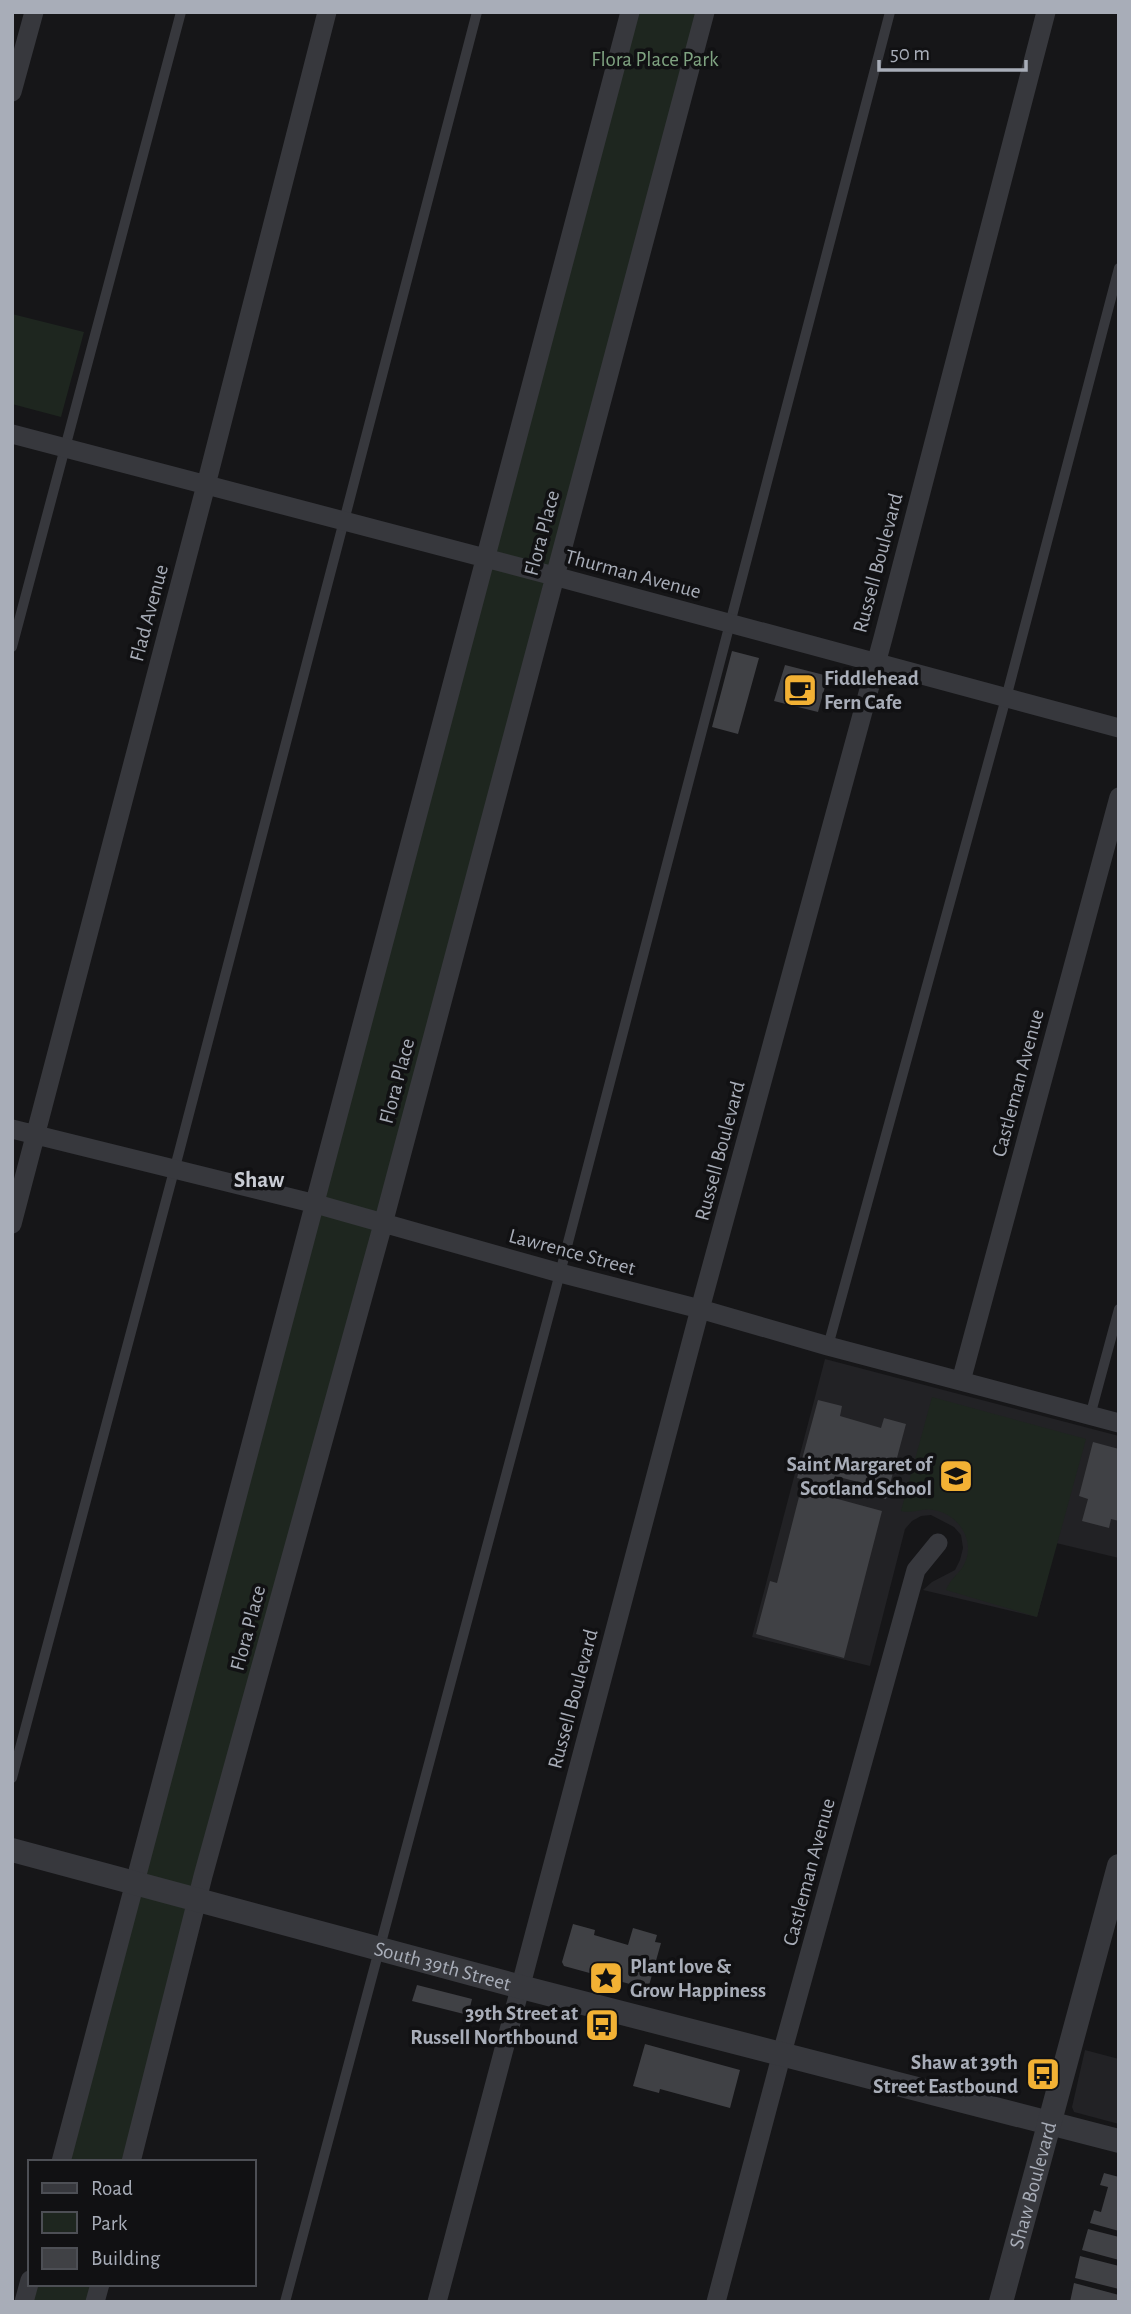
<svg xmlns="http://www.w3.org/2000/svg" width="1131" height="2314" font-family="'Alegreya Sans',sans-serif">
<rect width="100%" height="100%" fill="#161618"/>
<path fill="#222225" d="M825,1359l294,77v122l-63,-15 -19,74 -114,-27 9,-8 23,-12 5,-10 3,-12 -2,-13 -7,-8 -23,-12 -10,1 -9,5 -7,8 -35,137 -118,-29z
M1085,2050l34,9v65l-45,-12 -2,-5z"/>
<path fill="#1e261f" d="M630,12h75l-574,2150h-70z
M12,314l72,18 -23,85 -49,-13z
M932,1397l154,42 -49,178 -91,-27c4,-10 10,-14 16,-22 16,-24 -2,-54 -29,-58 -12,-2 -19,4 -32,1z
M30,2284h70l-5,18h-71z"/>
<path fill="#404145" d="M732,651l27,7 -21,76 -26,-7z
M785,665l43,11 -10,36 -44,-11z
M818,1400l24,6 -2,10 41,12 3,-10 22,6 -20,75 -22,-7 2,-8 -31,-8 -3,11 -35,-9z
M1093,1442l26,7v72l-8,-2 -2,9 -27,-7 6,-22 -9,-3z
M801,1489l81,22 -38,147 -88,-24 14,-53 7,2z
M573,1924l22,6 -1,5 34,10 5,-17 24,7 -2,7 6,1 -13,46 -84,-23 -2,-4z
M417,1985l55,14 -4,16 -56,-14z
M645,2044l95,26 -10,38 -70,-19 -1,4 -26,-7z
M1039,2063l5,1 -2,8 -5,-1z
M1104,2173l15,4v54l-29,-8 4,-13 7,2 7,-25 -8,-2z
M1088,2229l31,8v23l-37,-10z
M1080,2256l39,10v23l-44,-11z
M1074,2283l45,12v7h-49z"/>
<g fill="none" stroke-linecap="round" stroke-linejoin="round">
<path stroke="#37383d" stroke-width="10" d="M12,647l169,-635
M828,1346l178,-648 113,-430
M1090,1416l29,-107
M12,1778l167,-626 298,-1140
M285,2302l270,-1010 335,-1280"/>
<path stroke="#37383d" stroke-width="19" d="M12,92l22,-80
M12,434l542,142 565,152
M12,1129l304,75 244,69 140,36 128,37 291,77
M12,1224l194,-739 121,-473
M961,1381l158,-584
M61,2162l569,-2150
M131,2162l72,-286 180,-652 322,-1212
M24,2302l6,-22
M95,2302l5,-18
M437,2302l263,-993 183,-671 163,-626
M716,2302l66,-249 134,-483 22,-27"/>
<g stroke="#37383d" stroke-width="24">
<path id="s1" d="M12,1850l509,137 598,154"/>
<path id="s2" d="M1001,2302l118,-436"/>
</g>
</g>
<defs>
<g id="cafe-square" transform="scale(1.75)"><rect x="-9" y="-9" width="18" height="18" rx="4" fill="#f2b134" stroke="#111113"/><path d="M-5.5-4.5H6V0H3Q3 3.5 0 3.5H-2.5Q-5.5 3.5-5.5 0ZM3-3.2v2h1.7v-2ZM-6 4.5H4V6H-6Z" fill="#111"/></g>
<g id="school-square" transform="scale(1.75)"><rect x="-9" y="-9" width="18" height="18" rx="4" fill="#f2b134" stroke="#111113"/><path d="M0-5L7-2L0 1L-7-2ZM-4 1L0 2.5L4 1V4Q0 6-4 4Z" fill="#111"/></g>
<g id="sight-square" transform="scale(1.75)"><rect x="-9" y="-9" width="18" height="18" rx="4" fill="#f2b134" stroke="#111113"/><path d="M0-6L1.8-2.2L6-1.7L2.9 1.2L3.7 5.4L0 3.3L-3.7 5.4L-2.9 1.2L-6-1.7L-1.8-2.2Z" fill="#111"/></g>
<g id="bus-square" transform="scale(1.75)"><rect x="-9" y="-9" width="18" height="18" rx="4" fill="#f2b134" stroke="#111113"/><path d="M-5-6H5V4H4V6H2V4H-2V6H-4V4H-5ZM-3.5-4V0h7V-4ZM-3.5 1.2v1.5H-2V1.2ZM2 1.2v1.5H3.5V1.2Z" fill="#111"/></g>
</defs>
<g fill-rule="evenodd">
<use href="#cafe-square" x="800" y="690"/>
<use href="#school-square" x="956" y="1476"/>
<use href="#sight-square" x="606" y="1978"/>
<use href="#bus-square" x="602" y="2025"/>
<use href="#bus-square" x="1043" y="2074"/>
</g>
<g text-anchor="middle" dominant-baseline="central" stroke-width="7" stroke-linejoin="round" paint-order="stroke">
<g font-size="21" fill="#7fa381" stroke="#111113">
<text x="655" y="59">Flora Place Park</text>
</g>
<g font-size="21" fill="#a8adb8" stroke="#111113">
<text transform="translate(542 533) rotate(-75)">Flora Place</text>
<text transform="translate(878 563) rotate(-75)">Russell Boulevard</text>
<text transform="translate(633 574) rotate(15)">Thurman Avenue</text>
<text transform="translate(149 613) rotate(-75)">Flad Avenue</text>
<text transform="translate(397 1081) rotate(-75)">Flora Place</text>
<text transform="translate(1018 1083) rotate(-75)">Castleman Avenue</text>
<text transform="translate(720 1151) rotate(-75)">Russell Boulevard</text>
<text transform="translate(572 1252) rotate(15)">Lawrence Street</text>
<text transform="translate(248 1628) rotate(-75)">Flora Place</text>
<text transform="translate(573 1699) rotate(-75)">Russell Boulevard</text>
<text transform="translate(809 1872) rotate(-75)">Castleman Avenue</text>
<text stroke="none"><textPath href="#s1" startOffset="446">South 39th Street</textPath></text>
<text stroke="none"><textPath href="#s2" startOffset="121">Shaw Boulevard</textPath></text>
</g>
<g font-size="21" font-weight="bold" fill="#a8adb8" stroke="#111113" text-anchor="end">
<text x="824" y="678" text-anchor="start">Fiddlehead<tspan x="824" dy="24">Fern Cafe</tspan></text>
<text x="932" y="1464">Saint Margaret of<tspan x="932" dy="24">Scotland School</tspan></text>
<text x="630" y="1966" text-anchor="start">Plant love &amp;<tspan x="630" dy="24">Grow Happiness</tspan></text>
<text x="578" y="2013">39th Street at<tspan x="578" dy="24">Russell Northbound</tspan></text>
<text x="1018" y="2062">Shaw at 39th<tspan x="1018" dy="24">Street Eastbound</tspan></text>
</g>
<g font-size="23" font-weight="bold" fill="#c9ccd4" stroke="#111113">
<text x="259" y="1180">Shaw</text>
</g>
</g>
<rect width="1131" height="2314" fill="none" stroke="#a8adb8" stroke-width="28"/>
<rect x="28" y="2160" width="228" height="126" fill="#111113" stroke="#4d4f55" stroke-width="2"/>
<rect x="42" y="2183" width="35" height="10" fill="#37383d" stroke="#4d4f55" stroke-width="2"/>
<text x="91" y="2195" font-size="21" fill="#a8adb8">Road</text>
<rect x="42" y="2212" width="35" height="21" fill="#1e261f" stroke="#4d4f55" stroke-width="2"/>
<text x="91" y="2230" font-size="21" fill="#a8adb8">Park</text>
<rect x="42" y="2248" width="35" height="21" fill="#404145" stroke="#4d4f55" stroke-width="2"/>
<text x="91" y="2265" font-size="21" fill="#a8adb8">Building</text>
<path d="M879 60v10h147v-10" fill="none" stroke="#a8adb8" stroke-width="3.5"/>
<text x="890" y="60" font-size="21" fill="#a8adb8" stroke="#111113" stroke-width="5" paint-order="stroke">50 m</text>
</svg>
